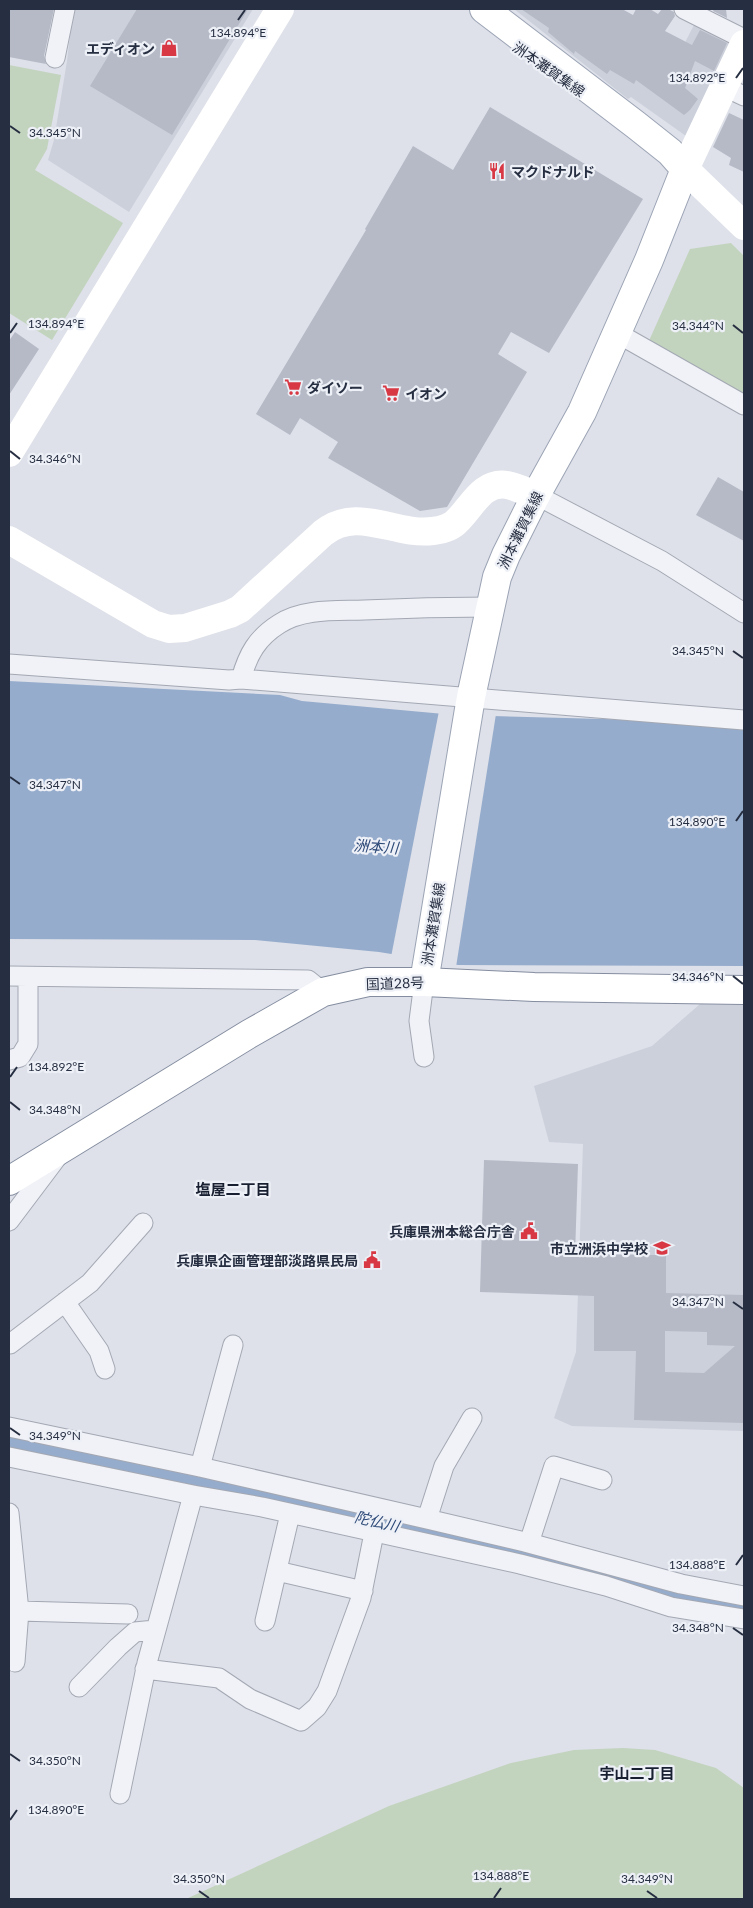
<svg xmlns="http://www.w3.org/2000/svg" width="753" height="1908" font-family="Lato,'Noto Sans JP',sans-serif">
<rect width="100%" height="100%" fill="#dee1e9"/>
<path fill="#ccd0db" d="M73,9h180l-124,203 -81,-52 6,-20 13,-79z
M514,9h61l96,61 25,-49 34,18v7l-44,90 -55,-39 -3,2z
M700,1004l44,1v426l-172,-5 -18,-8 22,-66 7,-208 -34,-2 -15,-56 118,-40z"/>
<path fill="#c2d3be" d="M9,65l52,10 -14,74 -12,21 88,53 -71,117 -43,-27z
M731,243l13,13v142l-96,-55 42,-94z
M623,1748l32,2 61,18 28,20v111h-558l203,-93 122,-43 63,-13z"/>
<path fill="#96accc" d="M9,681l271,14 22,6 153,14 226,6 63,7v238l-286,-1 -79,-13 -124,-12 -246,-1z"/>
<path fill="#dee1e9" d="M439,711l57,3 -40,253 -65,-10z"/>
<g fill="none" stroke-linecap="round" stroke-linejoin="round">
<path stroke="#96accc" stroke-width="29" d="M9,1440l535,118 132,38 68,11"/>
</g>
<path fill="#b5bac6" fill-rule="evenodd" d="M9,9h45l-10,47 2,8 -37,-7z
M137,9h111l-76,126 -82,-49z
M521,9h101l11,6 3,-6h14l8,5 4,-5h6l6,3 1,4 -10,15 27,14 8,-15 27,13 -13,28 -19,-10 -10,27 13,11 -8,11 -6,5 -48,-35 -2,4 -24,-14 -3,4 -32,-23 -1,3 -26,-22 1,-4z
M714,9h12l1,9 -14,-7z
M490,107l153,92 -94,154 -38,-21 -13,22 29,18 -80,135 -27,4 -92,-53 10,-16 -38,-24 -10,17 -34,-21 110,-184 -1,-1 48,-83 40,24z
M729,113l15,7v52l-15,-7 2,-7 -18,-11z
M15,332l24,17 -30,46v-54z
M718,477l26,15v49l-48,-26z
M484,1160l94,4 -3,91h91v38l78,2v128l-110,-3 2,-69h-42v-55l-114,-4zM665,1331l42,1v13l28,1 -31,27 -39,-1z"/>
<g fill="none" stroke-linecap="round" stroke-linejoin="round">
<g stroke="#a3a8b3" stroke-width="21">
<path id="street" d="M684,9l60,30
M55,58l10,-49
M725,87l19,9
M617,333l127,72
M536,495l126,66 82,52
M9,664l220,16 12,-1 503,41
M241,679c7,-25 16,-41 38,-55 24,-16 58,-13 85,-14 42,-2 84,-3 126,-3
M9,976l299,4 15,12
M424,982l-5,39 5,36
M9,1060l11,-3 8,-13v-67
M9,1221l49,-65
M65,1302l34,49 6,18
M9,1342l1,2 80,-61 53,-60
M9,1427l191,40 227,52 98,23 156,42 63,12
M9,1457l184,38 69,12 258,57 86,22 65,21 73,12
M200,1467l33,-122
M9,1513l10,98 -4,51
M427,1519l17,-53 28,-48
M529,1543l25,-77 48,14
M277,1571l86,20
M19,1611l109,3
M265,1621l25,-107
M145,1669l74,9 31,21 51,22 16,-14 10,-16 34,-93 13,-65
M79,1687l39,-40 17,-15 20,-2
M120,1794l27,-131 46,-168"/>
</g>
<g stroke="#9ca4b5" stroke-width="30">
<path id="primary" d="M424,982l47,-285 26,-120 9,-22 30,-60 46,-83 67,-152 36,-91 -15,-17 -34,-27 -152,-116"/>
</g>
<g stroke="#848da0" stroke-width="30">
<path id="highway" d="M9,1181l240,-147 74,-42 45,-10h56l110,5 210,3"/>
</g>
<use href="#street" stroke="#f1f2f7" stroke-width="19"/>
<path stroke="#fff" stroke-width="28" d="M744,44l-59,125 59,57
M9,453l271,-444
M9,540l144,84 16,5 16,-1 45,-14 10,-5 83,-76c35,-28 71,3 110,-2 8,-1 19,-4 24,-10 15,-14 25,-40 50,-36 10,2 20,7 29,10"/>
<use href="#primary" stroke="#fff" stroke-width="28"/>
<use href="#highway" stroke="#fff" stroke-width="28"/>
</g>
<path fill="none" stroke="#262e41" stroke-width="2" d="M238,20l7,-10M736,78l7,-10M10,126l10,7M733,325l10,8M10,333l7,-10M10,451l10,8M733,651l10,7M10,777l10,7M736,821l7,-10M733,976l10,8M10,1077l7,-10M10,1102l10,8M733,1302l10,7M10,1428l10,7M736,1565l7,-10M733,1628l10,7M10,1754l10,7M10,1820l7,-10M199,1891l10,7M647,1891l10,7M494,1898l7,-10"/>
<defs>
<g id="shop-bare" transform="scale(1.35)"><path d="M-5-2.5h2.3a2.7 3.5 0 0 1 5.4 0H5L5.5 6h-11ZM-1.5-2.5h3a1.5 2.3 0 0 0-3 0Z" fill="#d83844" stroke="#edf0f6" stroke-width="2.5" paint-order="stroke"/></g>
<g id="restaurant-bare" transform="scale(1.35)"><path d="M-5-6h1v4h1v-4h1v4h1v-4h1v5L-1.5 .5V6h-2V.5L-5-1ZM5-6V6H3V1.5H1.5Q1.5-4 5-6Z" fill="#d83844" stroke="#edf0f6" stroke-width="2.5" paint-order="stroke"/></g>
<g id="supermarket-bare" transform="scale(1.35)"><path d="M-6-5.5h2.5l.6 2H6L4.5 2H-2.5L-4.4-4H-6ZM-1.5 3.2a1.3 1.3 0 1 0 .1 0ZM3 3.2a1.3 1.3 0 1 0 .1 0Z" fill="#d83844" stroke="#edf0f6" stroke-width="2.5" paint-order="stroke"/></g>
<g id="civic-bare" transform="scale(1.35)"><path d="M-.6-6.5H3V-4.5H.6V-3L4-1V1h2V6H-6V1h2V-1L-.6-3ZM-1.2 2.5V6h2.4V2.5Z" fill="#d83844" stroke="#edf0f6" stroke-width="2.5" paint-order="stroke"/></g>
<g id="school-bare" transform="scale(1.35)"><path d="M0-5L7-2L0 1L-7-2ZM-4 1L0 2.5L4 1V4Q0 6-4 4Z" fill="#d83844" stroke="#edf0f6" stroke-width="2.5" paint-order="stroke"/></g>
</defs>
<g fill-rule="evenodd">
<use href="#shop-bare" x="169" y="48"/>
<use href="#restaurant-bare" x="497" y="171"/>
<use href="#supermarket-bare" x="293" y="387"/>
<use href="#supermarket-bare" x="391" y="393"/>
<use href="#civic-bare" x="529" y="1231"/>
<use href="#school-bare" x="662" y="1248"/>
<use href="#civic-bare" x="372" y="1260"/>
</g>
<g text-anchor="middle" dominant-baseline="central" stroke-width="4.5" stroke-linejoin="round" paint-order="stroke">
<g font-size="14" font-weight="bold" fill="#262e41" stroke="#edf0f6" text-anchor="end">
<text x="155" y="48">エディオン</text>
<text x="511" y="171" text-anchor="start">マクドナルド</text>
<text x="307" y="387" text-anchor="start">ダイソー</text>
<text x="405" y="393" text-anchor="start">イオン</text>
<text x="515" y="1231">兵庫県洲本総合庁舎</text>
<text x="648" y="1248">市立洲浜中学校</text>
<text x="358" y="1260">兵庫県企画管理部淡路県民局</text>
</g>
<g font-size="14" fill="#262e41" stroke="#edf0f6">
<text transform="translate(549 69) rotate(35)">洲本灘賀集線</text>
<text transform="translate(520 530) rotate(-64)">洲本灘賀集線</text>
<text transform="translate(433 924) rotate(-81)">洲本灘賀集線</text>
<text transform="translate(395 983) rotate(-2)">国道28号</text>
</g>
<g font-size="15" font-style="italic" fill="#2d4978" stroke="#edf0f6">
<text transform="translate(376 846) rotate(4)">洲本川</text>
<text transform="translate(377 1521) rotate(13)">陀仏川</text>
</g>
<g font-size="15" font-weight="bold" fill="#181f31" stroke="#edf0f6">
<text x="233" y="1189">塩屋二丁目</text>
<text x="637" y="1773">宇山二丁目</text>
</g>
</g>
<g font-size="12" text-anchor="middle" fill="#262e41" stroke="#edf0f6" stroke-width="4.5" stroke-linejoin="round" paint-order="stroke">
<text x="238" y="37">134.894°E</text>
<text x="697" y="82">134.892°E</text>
<text x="55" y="137">34.345°N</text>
<text x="56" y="328">134.894°E</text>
<text x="698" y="330">34.344°N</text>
<text x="55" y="463">34.346°N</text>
<text x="698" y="655">34.345°N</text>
<text x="55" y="789">34.347°N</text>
<text x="697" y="826">134.890°E</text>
<text x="698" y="981">34.346°N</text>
<text x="56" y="1071">134.892°E</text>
<text x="55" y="1114">34.348°N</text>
<text x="698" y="1306">34.347°N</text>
<text x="55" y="1440">34.349°N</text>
<text x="697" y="1569">134.888°E</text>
<text x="698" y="1632">34.348°N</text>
<text x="55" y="1765">34.350°N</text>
<text x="56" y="1814">134.890°E</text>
<text x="501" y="1880">134.888°E</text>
<text x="199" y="1883">34.350°N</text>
<text x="647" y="1883">34.349°N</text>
</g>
<rect width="753" height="1908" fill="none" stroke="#262e41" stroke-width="20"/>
</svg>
